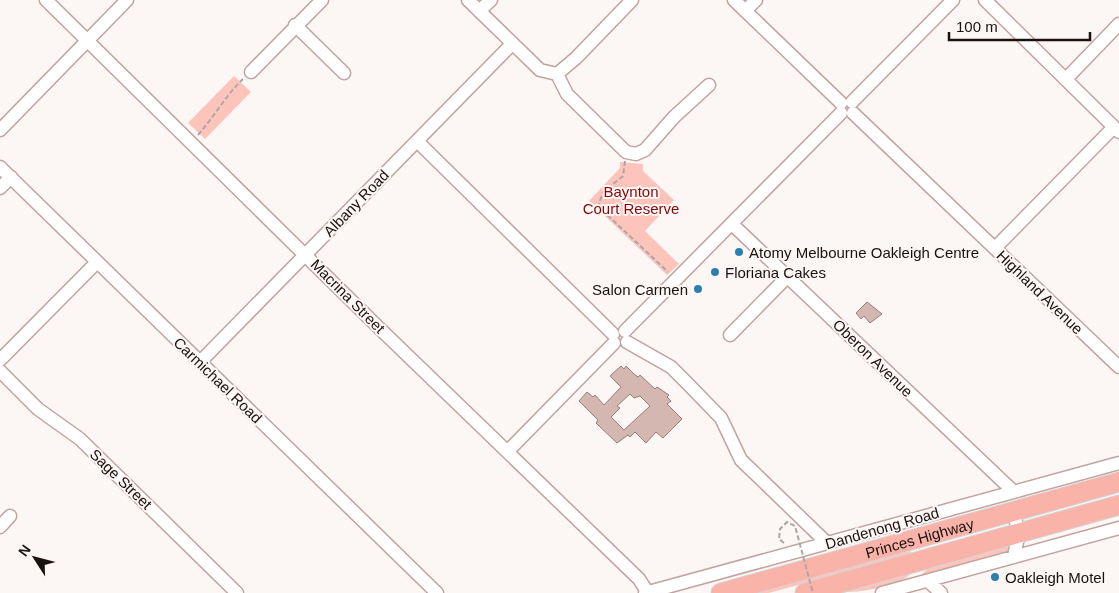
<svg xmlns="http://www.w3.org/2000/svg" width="1119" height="593" font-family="Helvetica,sans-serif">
<rect width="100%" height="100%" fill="#fcf6f5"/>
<path fill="#fdc4bc" d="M234,76l17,16 -46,47 -17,-16z
M620,162l23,2v7l31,29 -29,31 34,33 -12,11 -78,-74 31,-33z
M1005,545l6,4 -3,3 -90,26 11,-11z
M911,551v3l-142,39h-24l124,-34z
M907,572l3,2c-10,13 -54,19 -69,18z"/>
<path fill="#d5b7b2" stroke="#997d78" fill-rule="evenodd" d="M867,302l15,12 -12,9 -6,-7 -3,3 -5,-6z
M621,366l3,3 2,-3 8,8 4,3 2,-2 15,14 2,-2 12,8 -2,2 4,4 -4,3 15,15 -19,19 -7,-6 -10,11 -11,-11 -5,5 -2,-2 -11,8 -21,-20 2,-3 -19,-19 8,-9 6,5 2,-2 9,10 17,-18 -11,-11zM630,394l4,4 6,-2 10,10 -26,24 -13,-13 9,-9 -3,-2z"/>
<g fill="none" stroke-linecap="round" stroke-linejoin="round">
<g stroke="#c1a39f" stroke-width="15">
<path id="minor" d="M46,0l330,325 263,254 9,14
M468,0l72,70 17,4 10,20 59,58 10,2 9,-4 29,-33 35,-32
M734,0l107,103
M985,0l134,132
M479,11l12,-11
M745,11l11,-11
M295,25l49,48
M251,72l71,-72
M557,74l19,-16 56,-58
M1066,79l53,-55
M852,102l101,-102
M853,113l266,254
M0,130l127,-130
M417,141l196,193
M0,167l437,426
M0,188l11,-11
M732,224l281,267
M995,248l119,-121
M625,331l216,-218
M730,335l57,-58
M627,342l44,25 17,17 33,34 20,42 86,83
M0,360l97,-98
M200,362l312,-318
M0,371l38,38 42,30 157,154
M508,451l106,-108
M1013,511l6,22 -5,23
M0,527l10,-11
M928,581l13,12
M645,593l474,-130
M882,593l237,-65"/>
</g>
<g stroke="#d6d4d4" stroke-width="21">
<g id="highway">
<path id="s1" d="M721,593l398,-111"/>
<path d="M805,593l314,-88"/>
</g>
</g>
<path stroke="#ada6a5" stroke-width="2" stroke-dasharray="5 2.5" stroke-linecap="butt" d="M198,135c16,-18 28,-40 45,-56
M625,161l-2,15 -20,16 -4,12 2,5 67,63"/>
<use href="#minor" stroke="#fff" stroke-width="12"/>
<use href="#highway" stroke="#f9b3a9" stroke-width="19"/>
<path stroke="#ada6a5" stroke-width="2" stroke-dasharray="5 2.5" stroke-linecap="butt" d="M784,543l-5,-4 1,-10 7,-7 8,4 18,67"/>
</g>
<g fill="#2c80b0" stroke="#fcf6f5" stroke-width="2">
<circle cx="739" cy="252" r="5"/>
<circle cx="715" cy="272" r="5"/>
<circle cx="698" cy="289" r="5"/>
<circle cx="995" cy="577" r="5"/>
</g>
<g text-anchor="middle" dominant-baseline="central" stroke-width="4" stroke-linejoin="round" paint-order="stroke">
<g font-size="15" fill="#83090a" stroke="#fcf6f5">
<text x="631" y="191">Baynton<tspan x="631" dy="17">Court Reserve</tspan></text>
</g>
<g font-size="15" fill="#1b110f" stroke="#fcf6f5">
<text transform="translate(356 203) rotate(-46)">Albany Road</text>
<text transform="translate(1040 292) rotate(44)">Highland Avenue</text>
<text transform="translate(348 296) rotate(45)">Macrina Street</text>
<text transform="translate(873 358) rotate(44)">Oberon Avenue</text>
<text transform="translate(218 380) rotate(44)">Carmichael Road</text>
<text transform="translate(121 479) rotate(44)">Sage Street</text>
<text transform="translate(882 528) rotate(-16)">Dandenong Road</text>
<text stroke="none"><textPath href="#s1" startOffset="206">Princes Highway</textPath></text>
</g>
<g font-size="15" fill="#1b110f" stroke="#fcf6f5" text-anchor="start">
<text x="749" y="252">Atomy Melbourne Oakleigh Centre</text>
<text x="725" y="272">Floriana Cakes</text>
<text x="688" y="289" text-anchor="end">Salon Carmen</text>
<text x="1005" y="577">Oakleigh Motel</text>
</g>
</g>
<g transform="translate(35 558) rotate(306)" stroke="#fcf6f5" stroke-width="4" paint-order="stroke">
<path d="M0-4L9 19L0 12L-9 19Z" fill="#1b110f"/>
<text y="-8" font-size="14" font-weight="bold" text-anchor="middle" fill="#1b110f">N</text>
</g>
<path d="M949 32v8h141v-8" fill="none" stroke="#1b110f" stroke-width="2.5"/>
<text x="956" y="32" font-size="15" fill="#1b110f" stroke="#fcf6f5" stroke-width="4" paint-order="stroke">100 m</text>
</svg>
